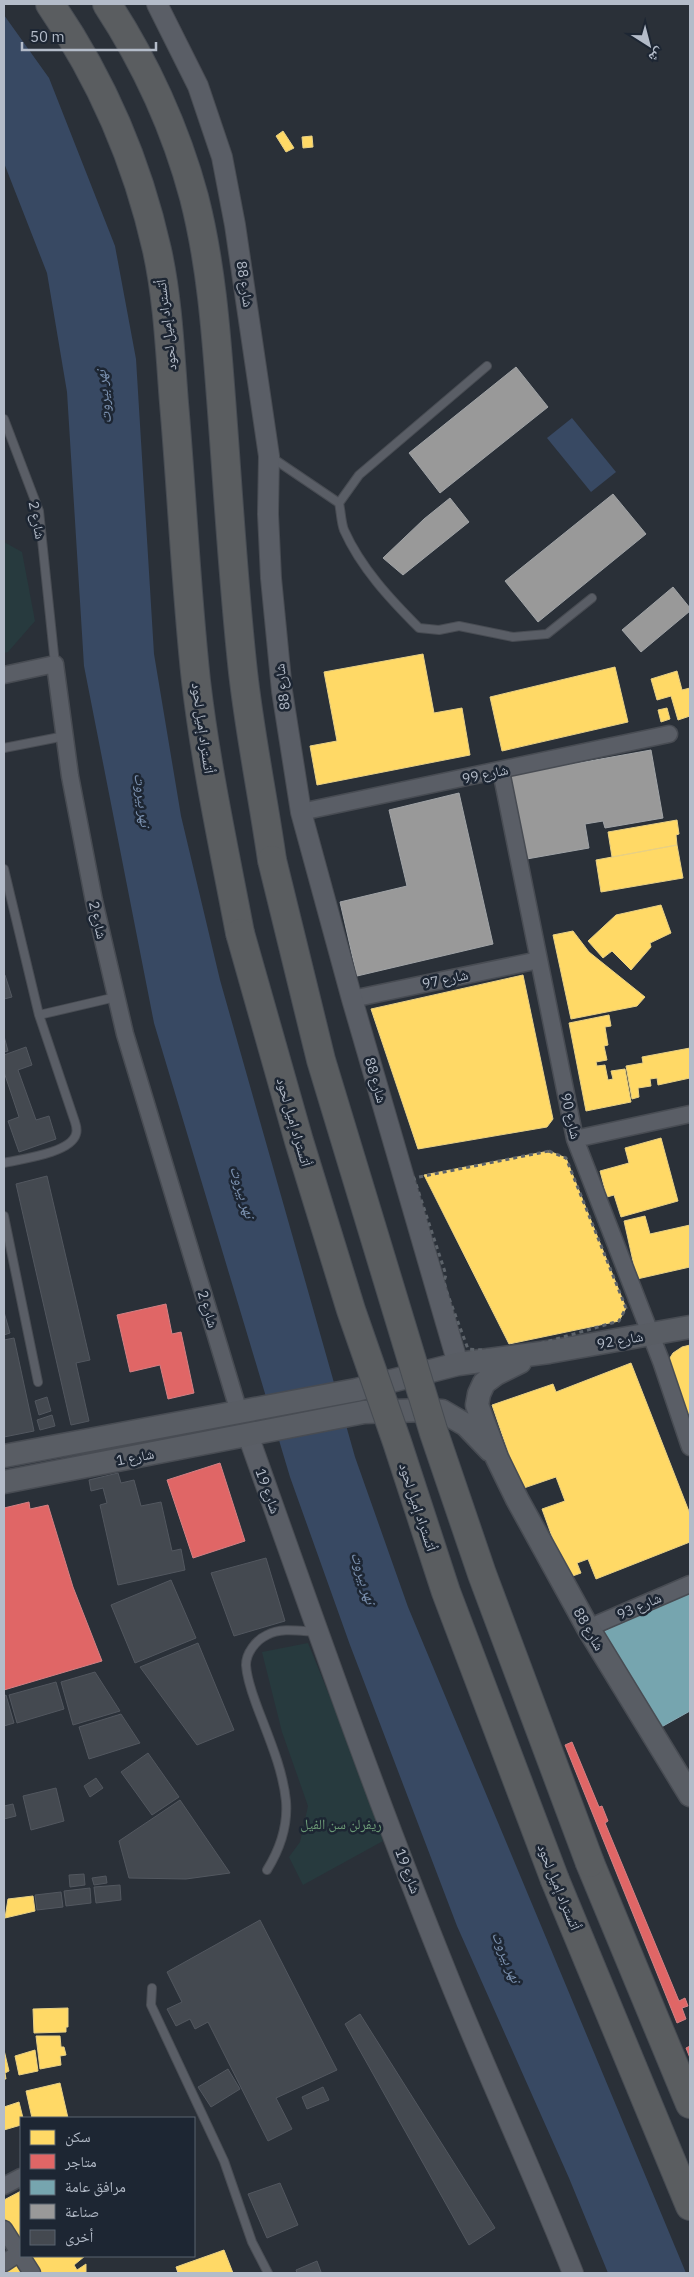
<svg xmlns="http://www.w3.org/2000/svg" width="694" height="2277" font-family="'IBM Plex Sans','Noto Naskh Arabic',sans-serif">
<rect width="100%" height="100%" fill="#2a3038"/>
<path fill="#273a3e" d="M4,542l18,10 13,69 -27,31 -4,1z
M308,1643l55,135 20,63 -80,44 -14,-28 11,-15 8,-36 -26,-74 -20,-80z"/>
<path fill="#384963" d="M4,15l45,63 66,168 21,113 18,295 27,162 39,164 135,477 53,150 278,666h-78l-39,-95 -112,-252 -107,-281 -60,-168 -136,-454 -70,-357 -17,-274 -20,-119 -43,-110z
M572,418l44,54 -25,20 -44,-54z"/>
<path fill="#ffd966" stroke="#e8d084" d="M283,131l11,17 -8,4 -10,-16z
M312,136l1,11 -10,1 -1,-11z
M423,654l11,59 28,-5 8,47 -153,30 -7,-39 27,-5 -13,-69z
M615,667l13,55 -126,29 -12,-54z
M677,671l5,19 8,-2v28l-12,4 -7,-24 -14,4 -6,-21z
M667,708l3,11 -9,3 -3,-12z
M677,820l2,14 -3,1 1,10 -65,12 -4,-25z
M677,845l6,33 -82,14 -5,-32z
M661,905l10,28 -21,10 1,4 -20,23 -19,-19 -9,7 -15,-17 28,-26z
M573,931l16,21 56,45 -8,9 -66,13 -18,-84z
M523,975l30,144 -6,8 -129,22 -47,-140z
M609,1015l2,11 -6,1 3,18 -4,1 3,14 -11,2 1,4 8,-1 3,15 5,-1 -2,-8 14,-2 6,33 -45,9 -17,-88z
M690,1048v30l-32,7 -1,-7 -7,1 1,7 -13,2 1,9 -7,2 -6,-33 17,-3 -1,-6z
M661,1138l17,63 -57,16 -7,-22 -7,2 -7,-26 29,-8 -4,-15z
M549,1151l17,7 60,150 -7,13 -110,23 -85,-169z
M645,1216l5,18 40,-9v42l-53,12 -13,-58z
M690,1345v86l-22,-70 5,-8 9,-6z
M631,1363l59,151v28l-94,37 -8,-20 -11,4 4,10 -14,5 -25,-69 23,-8 -9,-24 -35,12 -29,-84 61,-21 3,8z
M33,1896l2,15 -30,7 3,-19z
M68,2008v19h-2v5l-32,1 -1,-24z
M36,2036h24l1,11h3l2,8 -6,1 1,9 -21,4z
M4,2050l5,21 -4,2 1,6h-2z
M35,2050l3,21 -19,4 -4,-19z
M60,2083l8,35h-36l-6,-27z
M19,2102l4,16h-2v7l-17,5v-23z
M21,2191v54l-17,-28v-17z
M224,2250l9,23h-55l-2,-6z
M28,2256h57l-11,9 3,5 9,-6v9h-46z
M19,2263l8,10h-23v-6z"/>
<path fill="#e06666" stroke="#d38084" d="M166,1304l6,30 9,-2 13,61 -26,6 -8,-34 -30,7 -13,-57z
M220,1463l25,78 -52,17 -26,-78z
M29,1502l1,7 18,-4 25,82 29,74 -98,29v-182z
M572,1742l27,65 3,-1 6,15 -3,2 74,178 6,-3 3,8 -6,2 4,11 -9,4 -112,-278z
M690,2046v12l-4,-10z"/>
<path fill="#76a5af" stroke="#89acb7" d="M690,1590v121l-34,19 -53,-98z"/>
<path fill="#999" stroke="#a1a4a7" d="M516,367l32,40 -108,86 -31,-40z
M613,494l33,40 -108,88 -33,-41z
M450,498l19,24 -66,53 -20,-17 41,-39z
M673,587l17,21v3l-49,41 -19,-22z
M651,750l12,68 -58,10 -2,-7 -18,3 4,24 -68,12 -15,-84z
M459,793l34,151 -136,32 -17,-74 67,-16 -18,-76z"/>
<path fill="#444950" stroke="#52575f" d="M5,975l7,22 -8,2v-23z
M4,1036l4,15 -4,1z
M26,1047l6,18 -14,5 18,50 13,-4 7,23 -37,13 -11,-31 11,-4 -15,-45v-17z
M47,1176l43,184 -14,3 13,58 -18,4 -55,-241z
M4,1312l6,21 -6,2z
M14,1338l20,93 -30,6v-97z
M47,1397l4,14 -12,4 -4,-14z
M52,1415l3,11 -15,4 -3,-10z
M118,1473l3,10 13,-3 7,26 20,-4 11,49 9,-2 4,21 -67,15 -18,-80 7,-2 -4,-15 -12,3 -2,-11z
M266,1558l19,63 -51,15 -23,-63z
M171,1580l25,58 -61,25 -24,-58z
M198,1643l36,87 -37,15 -57,-78z
M95,1672l25,39 -47,14 -12,-43z
M56,1682l8,27 -47,14 -8,-28z
M6,1695l8,28 -10,3v-30z
M121,1714l19,29 -51,16 -10,-32z
M148,1753l31,44 -27,18 -31,-43z
M96,1778l7,10 -13,9 -6,-11z
M56,1788l8,33 -33,9 -8,-34z
M180,1800l50,73 -44,6 -57,-1 -10,-37z
M13,1804l3,12 -12,3v-13z
M84,1874l1,11 -15,2 -1,-12z
M106,1876l1,7 -13,2 -2,-7z
M120,1885l1,15 -25,3 -2,-16z
M90,1888l1,15 -25,3 -2,-15z
M61,1892l2,15 -26,3 -2,-15z
M260,1920l77,150 -61,28 16,31 -24,12 -60,-119 -13,7 -5,-10 -14,7 -9,-17 15,-7 -15,-30z
M360,2014l135,214 -26,17 -124,-221z
M228,2069l12,20 -29,18 -13,-20z
M323,2087l6,13 -22,9 -5,-12z
M280,2183l18,42 -31,13 -19,-44z
M317,2261l4,11 -24,1 -1,-3z"/>
<g fill="none" stroke-linecap="round" stroke-linejoin="round">
<g stroke="#484c53" stroke-width="10">
<path id="service" d="M4,419l35,92 16,153
M271,457l68,46c2,9 2,19 5,27 17,38 46,69 75,98l20,2 20,-4 54,11 34,-3 45,-36
M339,503l20,-28 128,-109
M4,748l61,-12
M4,869l35,146
M4,1163c17,-4 67,-10 72,-29 1,-3 0,-9 -1,-12l-36,-107 77,-18
M4,1216l34,166
M267,1870c13,-21 21,-44 19,-69 -3,-31 -17,-63 -28,-92 -5,-14 -11,-28 -12,-44 0,-12 10,-25 21,-30 14,-8 33,-4 49,-3
M152,1988l-1,17 73,156 28,81 16,31"/>
</g>
<g stroke="#484c53" stroke-width="19">
<path id="minor" d="M4,675l51,-11 15,112 24,125 31,133 114,378
M501,771l74,368 86,222 29,86
M301,812l368,-78
M352,999l187,-39
M575,1139l115,-25
M588,1628l102,-44
M4,2186l17,-9
M4,2229l28,44
M4,2263l15,-10"/>
</g>
<g stroke="#484c53" stroke-width="22">
<path id="tertiary" d="M157,4l41,82 24,71 13,68 34,231 -1,58 3,64 11,113 19,121 51,187 106,365
M248,1435c64,180 127,361 199,539 40,100 86,198 126,299"/>
</g>
<g stroke="#484c53" stroke-width="25">
<path id="secondary" d="M520,1362l-24,12 -12,9 -5,11 -2,11 20,53 20,41 71,129 102,167
M4,1456l352,-66 102,-26 91,-12 141,-25
M4,1482l360,-70 61,-2 17,1 24,14 24,25"/>
</g>
<g stroke="#474c53" stroke-width="30">
<path id="motorway" d="M50,4c51,74 87,157 107,246 11,50 13,102 17,153 8,92 12,186 22,278 10,85 28,168 44,252
M107,4c38,58 69,126 87,193 17,66 22,134 27,201 7,91 12,183 22,274 7,63 20,125 29,188
M590,1863l100,241
M555,1880l135,326"/>
</g>
<path stroke="#5d636a" stroke-width="3" stroke-dasharray="4 4" stroke-linecap="butt" d="M549,1151l17,7 60,150 -7,13 -108,31 -43,-3 -22,-59 -2,-9 2,-6 -32,-97z"/>
<use href="#service" stroke="#5a5e66" stroke-width="8"/>
<use href="#minor" stroke="#5a5e66" stroke-width="16"/>
<use href="#tertiary" stroke="#5a5e66" stroke-width="20"/>
<use href="#secondary" stroke="#595d64" stroke-width="22"/>
<use href="#motorway" stroke="#5a5d60" stroke-width="28"/>
<g stroke="#474c53" stroke-width="30" stroke-linecap="butt">
<path id="motorway-bridge" d="M272,860l49,200 113,373 48,141 108,289
M240,933l59,208 52,169 46,132 49,150 109,288"/>
</g>
<use href="#motorway-bridge" stroke="#5a5d60" stroke-width="28"/>
</g>
<g text-anchor="middle" dominant-baseline="central" stroke-width="5" stroke-linejoin="round" paint-order="stroke">
<g font-size="14" fill="#b4bcc9" stroke="#1d2633">
<text transform="translate(245 284) rotate(81)">شارع 88</text>
<text transform="translate(166 325) rotate(-97)">أتستراد إميل لحود</text>
<text transform="translate(37 520) rotate(79)">شارع 2</text>
<text transform="translate(282 687) rotate(-97)">شارع 88</text>
<text transform="translate(203 728) rotate(82)">أتستراد إميل لحود</text>
<text transform="translate(485 774) rotate(-12)">شارع 99</text>
<text transform="translate(98 920) rotate(77)">شارع 2</text>
<text transform="translate(445 979) rotate(-12)">شارع 97</text>
<text transform="translate(376 1080) rotate(74)">شارع 88</text>
<text transform="translate(571 1116) rotate(77)">شارع 90</text>
<text transform="translate(294 1122) rotate(74)">أتستراد إميل لحود</text>
<text transform="translate(208 1309) rotate(73)">شارع 2</text>
<text transform="translate(620 1340) rotate(-10)">شارع 92</text>
<text transform="translate(135 1457) rotate(-11)">شارع 1</text>
<text transform="translate(268 1491) rotate(70)">شارع 19</text>
<text transform="translate(418 1507) rotate(72)">أتستراد إميل لحود</text>
<text transform="translate(639 1606) rotate(-23)">شارع 93</text>
<text transform="translate(589 1629) rotate(60)">شارع 88</text>
<text transform="translate(408 1871) rotate(69)">شارع 19</text>
<text transform="translate(559 1887) rotate(68)">أتستراد إميل لحود</text>
</g>
<g font-size="14" fill="#6b9a76" stroke="#1d2633">
<text x="341" y="1824">ريفرلن سن الفيل</text>
</g>
<g font-size="15" font-style="italic" fill="#7c92b1" stroke="#1d2633">
<text transform="translate(103 397) rotate(-96)">نهر بيروت</text>
<text transform="translate(143 800) rotate(83)">نهر بيروت</text>
<text transform="translate(243 1192) rotate(73)">نهر بيروت</text>
<text transform="translate(364 1578) rotate(73)">نهر بيروت</text>
<text transform="translate(507 1957) rotate(68)">نهر بيروت</text>
</g>
</g>
<rect width="694" height="2277" fill="none" stroke="#b4bcc9" stroke-width="10"/>
<rect x="20" y="2117" width="175" height="140" fill="#1d2633" stroke="#59626f"/>
<rect x="30" y="2130" width="25" height="15" fill="#ffd966" stroke="#59626f"/>
<text x="65" y="2142" font-size="15" fill="#b4bcc9">سكن</text>
<rect x="30" y="2154" width="25" height="15" fill="#e06666" stroke="#59626f"/>
<text x="65" y="2167" font-size="15" fill="#b4bcc9">متاجر</text>
<rect x="30" y="2180" width="25" height="15" fill="#76a5af" stroke="#59626f"/>
<text x="65" y="2192" font-size="15" fill="#b4bcc9">مرافق عامة</text>
<rect x="30" y="2204" width="25" height="15" fill="#999999" stroke="#59626f"/>
<text x="65" y="2217" font-size="15" fill="#b4bcc9">صناعة</text>
<rect x="30" y="2230" width="25" height="15" fill="#444950" stroke="#59626f"/>
<text x="65" y="2242" font-size="15" fill="#b4bcc9">أخرى</text>
<g transform="translate(649 45) rotate(144)" stroke="#1d2633" stroke-width="4" paint-order="stroke">
<path d="M0-4L9 19L0 12L-9 19Z" fill="#b4bcc9"/>
<text y="-8" font-size="14" font-weight="bold" text-anchor="middle" fill="#b4bcc9">ش</text>
</g>
<path d="M22 42v8h134v-8" fill="none" stroke="#b4bcc9" stroke-width="2.5"/>
<text x="30" y="42" font-size="15" fill="#b4bcc9" stroke="#1d2633" stroke-width="4" paint-order="stroke">50 m</text>
</svg>
